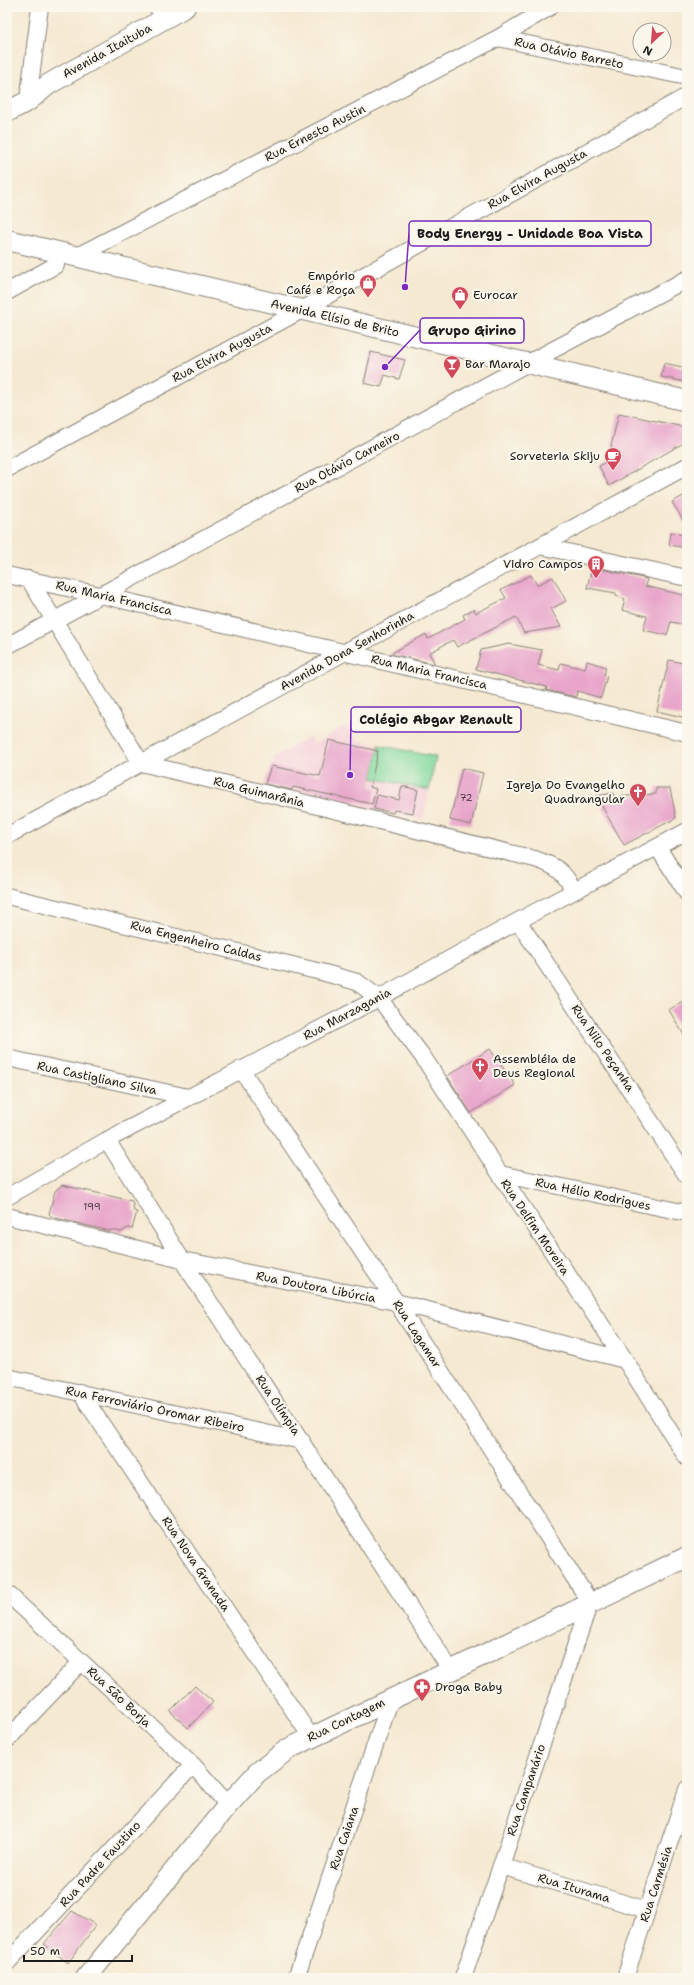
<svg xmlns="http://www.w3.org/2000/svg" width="694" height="1985" font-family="'Shantell Sans',sans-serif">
<rect width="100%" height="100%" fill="#fbf7ec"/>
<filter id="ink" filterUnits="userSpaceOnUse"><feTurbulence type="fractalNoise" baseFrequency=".025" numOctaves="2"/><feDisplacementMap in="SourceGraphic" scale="8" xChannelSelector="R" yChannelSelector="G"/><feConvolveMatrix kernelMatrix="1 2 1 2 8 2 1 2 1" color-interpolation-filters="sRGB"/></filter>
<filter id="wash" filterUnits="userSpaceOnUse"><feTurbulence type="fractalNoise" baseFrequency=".012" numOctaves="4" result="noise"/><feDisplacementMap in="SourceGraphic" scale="16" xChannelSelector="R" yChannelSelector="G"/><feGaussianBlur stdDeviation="0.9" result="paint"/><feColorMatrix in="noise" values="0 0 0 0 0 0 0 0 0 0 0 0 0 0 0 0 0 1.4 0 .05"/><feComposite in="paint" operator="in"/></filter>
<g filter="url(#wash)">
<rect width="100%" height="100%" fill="#f5e9d2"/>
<path fill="#f5cfd9" d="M346,725l10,15 80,17 -13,63 -158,-35 9,-28 36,-20 4,7z"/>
<path fill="#81d89c" stroke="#4e7a5c" d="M379,745l57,12 -7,33 -57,-12z"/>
<g id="blocks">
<path fill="#e8a4ca" d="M371,352l34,8 -6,19 -14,-4 -4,12 -17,-4z
M664,363l23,5 -2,14 -24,-5z
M619,413l60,13 8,6v9l-78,45 -10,-20 18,-10 -6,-10z
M687,494v33l-15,-25z
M671,532l16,4v12l-18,-3z
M592,567l55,12 -2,7 42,10v29l-16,-3 -4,13 -24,-5 4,-14 -25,-6 3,-11 -9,-3v-3l-29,-5z
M531,575l6,10 16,-8 13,24 -15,8 10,18 -37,6 -8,-16 -59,30 -4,-7 -24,13 6,11 -45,-10 36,-20 2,5 37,-20 -2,-4 11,-6 2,4 30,-15 -5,-8z
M509,644l33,6 -4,15 21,5 2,-7 24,6 2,-8 19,6 -2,8 3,1 -6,22 -24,-7 -1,6 -30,-7 1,-3 -71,-18 5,-19z
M669,660l18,4v54l-30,-7z
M329,740l49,11 -8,36 6,2 -4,15 -79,-17 -1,3 -27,-6 6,-18 49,10z
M462,768l21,5 -12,52 -21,-5z
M402,786l16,4 -5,23 -19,-3 -1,3 -19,-4 3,-14 22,5z
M656,788h14l6,30 -52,27 -28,-49 17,-3 1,4 42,-3z
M687,998v42l-18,-30z
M490,1049l25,36 -44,28 -24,-37z
M62,1185l70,16 2,10 3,1 -5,17 -4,-1 -7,4 -8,-2 -4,1 -57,-14 -3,-3 6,-23z
M195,1686l18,16 -25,26 -18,-17z
M72,1911l24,14 -28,38 -24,-19z"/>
</g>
</g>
<g filter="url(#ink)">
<use href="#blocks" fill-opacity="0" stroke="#888277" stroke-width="1"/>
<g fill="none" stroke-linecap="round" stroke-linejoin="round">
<g stroke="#888277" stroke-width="18">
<path id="minor" d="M157,7l20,4
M498,38l189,39
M28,101l12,-94
M77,256l421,-218 52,-31
M7,292l49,-27
M7,469l280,-151 400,-222
M540,546l147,32
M7,575l93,20 587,138
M29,579l112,184 394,96c21,7 29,12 39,32
M7,646l521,-283 159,-84
M7,836l680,-370
M658,848l29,45
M7,896l318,77 32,9 22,16 44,59 77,117 125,186 62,98
M518,921l169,255
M7,1058l181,39
M241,1069l155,233 194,300 -127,376
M107,1140l75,120 268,409
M500,1174l187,39
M7,1197l100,-57 272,-142 139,-77 169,-90
M7,1216l175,44 214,42 229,58
M7,1377l295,64
M80,1392l231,345
M7,1593l186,172 35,40
M7,1740l74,-78
M501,1866l146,44
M7,1963l186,-198
M296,1978l95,-280
M625,1978l62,-189"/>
</g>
<g stroke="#888277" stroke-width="22">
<path id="tertiary" d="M7,112l21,-11 21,-17 136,-77
M7,240l680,161
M86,1978l142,-173 29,-32 31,-24 399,-192"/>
</g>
<use href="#minor" stroke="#fff" stroke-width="16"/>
<use href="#tertiary" stroke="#fff" stroke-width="20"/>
</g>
</g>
<defs>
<g id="shop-pin" transform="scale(0.9)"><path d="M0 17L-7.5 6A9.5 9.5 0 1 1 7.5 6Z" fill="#d1495b" stroke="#fbf7ec"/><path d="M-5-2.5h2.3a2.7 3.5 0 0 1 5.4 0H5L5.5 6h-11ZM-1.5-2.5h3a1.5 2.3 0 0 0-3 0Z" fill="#fff"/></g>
<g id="bar-pin" transform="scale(0.9)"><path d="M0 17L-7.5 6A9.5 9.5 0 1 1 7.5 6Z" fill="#d1495b" stroke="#fbf7ec"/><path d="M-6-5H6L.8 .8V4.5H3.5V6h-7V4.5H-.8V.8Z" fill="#fff"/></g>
<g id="cafe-pin" transform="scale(0.9)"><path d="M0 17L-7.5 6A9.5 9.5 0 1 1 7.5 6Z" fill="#d1495b" stroke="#fbf7ec"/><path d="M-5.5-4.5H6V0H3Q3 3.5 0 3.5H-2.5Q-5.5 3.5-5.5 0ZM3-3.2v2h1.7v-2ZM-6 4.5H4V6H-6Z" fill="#fff"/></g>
<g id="building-pin" transform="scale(0.9)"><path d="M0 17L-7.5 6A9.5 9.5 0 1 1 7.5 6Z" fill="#d1495b" stroke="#fbf7ec"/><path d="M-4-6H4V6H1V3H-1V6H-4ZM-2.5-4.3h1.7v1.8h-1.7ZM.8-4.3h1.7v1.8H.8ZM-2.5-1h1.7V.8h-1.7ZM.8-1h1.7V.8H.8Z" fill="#fff"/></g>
<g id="church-pin" transform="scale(0.9)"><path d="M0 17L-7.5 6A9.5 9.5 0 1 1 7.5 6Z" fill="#d1495b" stroke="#fbf7ec"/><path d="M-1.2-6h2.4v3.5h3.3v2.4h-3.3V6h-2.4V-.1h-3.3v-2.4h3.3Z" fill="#fff"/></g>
<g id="pharmacy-pin" transform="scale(0.9)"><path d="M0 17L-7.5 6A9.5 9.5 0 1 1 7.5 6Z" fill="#d1495b" stroke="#fbf7ec"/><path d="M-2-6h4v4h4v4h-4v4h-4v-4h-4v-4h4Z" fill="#fff"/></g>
</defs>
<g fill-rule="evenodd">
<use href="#shop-pin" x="368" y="283"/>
<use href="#shop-pin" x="460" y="295"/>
<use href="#bar-pin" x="452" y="364"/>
<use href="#cafe-pin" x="613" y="456"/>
<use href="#building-pin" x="596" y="564"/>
<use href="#church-pin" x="638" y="792"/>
<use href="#church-pin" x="480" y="1066"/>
<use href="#pharmacy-pin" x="422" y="1687"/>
</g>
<g text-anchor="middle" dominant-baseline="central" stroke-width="4" stroke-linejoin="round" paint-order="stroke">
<g font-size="10" fill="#4f3e48">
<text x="466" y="797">72</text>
<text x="92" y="1206">199</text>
</g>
<g font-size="12" fill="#1c1c1c" stroke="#fbf7ec">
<text transform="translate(107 51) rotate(-29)">Avenida Itaituba</text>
<text transform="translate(569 53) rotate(12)">Rua Otávio Barreto</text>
<text transform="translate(315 133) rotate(-27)">Rua Ernesto Austin</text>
<text transform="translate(537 179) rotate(-29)">Rua Elvira Augusta</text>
<text transform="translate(335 318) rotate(13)">Avenida Elísio de Brito</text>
<text transform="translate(222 353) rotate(-28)">Rua Elvira Augusta</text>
<text transform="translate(347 462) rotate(-28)">Rua Otávio Carneiro</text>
<text transform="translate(114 598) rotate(13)">Rua Maria Francisca</text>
<text transform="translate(347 651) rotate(-29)">Avenida Dona Senhorinha</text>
<text transform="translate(429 672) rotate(13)">Rua Maria Francisca</text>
<text transform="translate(259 792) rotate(14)">Rua Guimarânia</text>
<text transform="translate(196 941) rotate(14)">Rua Engenheiro Caldas</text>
<text transform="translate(347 1014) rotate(-28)">Rua Marzagania</text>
<text transform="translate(603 1048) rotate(56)">Rua Nilo Peçanha</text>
<text transform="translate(97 1078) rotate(12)">Rua Castigliano Silva</text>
<text transform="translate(593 1194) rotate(12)">Rua Hélio Rodrigues</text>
<text transform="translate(535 1227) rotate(56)">Rua Delfim Moreira</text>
<text transform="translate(316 1287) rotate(11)">Rua Doutora Libúrcia</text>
<text transform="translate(417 1334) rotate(57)">Rua Lagamar</text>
<text transform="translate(278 1405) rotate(56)">Rua Olímpia</text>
<text transform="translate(155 1409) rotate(12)">Rua Ferroviário Oromar Ribeiro</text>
<text transform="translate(196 1564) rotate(56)">Rua Nova Granada</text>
<text transform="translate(119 1697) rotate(43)">Rua São Borja</text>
<text transform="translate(346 1720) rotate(-26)">Rua Contagem</text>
<text transform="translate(526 1790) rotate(-71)">Rua Campanário</text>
<text transform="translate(344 1838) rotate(-71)">Rua Caiana</text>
<text transform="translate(100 1864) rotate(-47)">Rua Padre Faustino</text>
<text transform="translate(656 1884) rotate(-72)">Rua Carmésia</text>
<text transform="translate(574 1888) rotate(17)">Rua Iturama</text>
</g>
<g font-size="12" fill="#1c1c1c" stroke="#fbf7ec" text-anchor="end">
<text x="355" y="276">Empório<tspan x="355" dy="14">Café e Roça</tspan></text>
<text x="473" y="295" text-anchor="start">Eurocar</text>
<text x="465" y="364" text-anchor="start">Bar Marajo</text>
<text x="600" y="456">Sorveteria Skiju</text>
<text x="583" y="564">Vidro Campos</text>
<text x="625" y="785">Igreja Do Evangelho<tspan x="625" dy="14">Quadrangular</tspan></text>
<text x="493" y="1059" text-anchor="start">Assembléia de<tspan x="493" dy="14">Deus Regional</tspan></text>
<text x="435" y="1687" text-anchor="start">Droga Baby</text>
</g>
</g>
<path fill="none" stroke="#7b2cbf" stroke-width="1.5" d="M405 287L409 233M385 367L420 330M350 775L351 720"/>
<g fill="#7b2cbf" stroke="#fbf7ec" stroke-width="1.5">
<circle cx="405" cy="287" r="4"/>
<circle cx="385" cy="367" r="4"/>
<circle cx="350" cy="775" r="4"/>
</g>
<g fill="#fbf7ec" stroke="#7b2cbf" stroke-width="1.5">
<rect x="409" y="221" width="242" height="25" rx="4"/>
<rect x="420" y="318" width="104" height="25" rx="4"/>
<rect x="351" y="707" width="170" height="25" rx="4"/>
</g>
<g font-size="13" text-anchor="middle" font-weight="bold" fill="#1c1c1c">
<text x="530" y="238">Body Energy - Unidade Boa Vista</text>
<text x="472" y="335">Grupo Girino</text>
<text x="436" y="724">Colégio Abgar Renault</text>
</g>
<rect width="694" height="1985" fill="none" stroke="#fbf7ec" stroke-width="24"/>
<g transform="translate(652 42) rotate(206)"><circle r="19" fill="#fbf7ec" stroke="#a29f99"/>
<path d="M0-3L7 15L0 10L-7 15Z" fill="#d1495b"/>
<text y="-6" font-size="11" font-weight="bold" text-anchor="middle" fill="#1c1c1c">N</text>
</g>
<path d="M24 1955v6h108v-6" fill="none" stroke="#1c1c1c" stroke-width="2"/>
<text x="30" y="1955" font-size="12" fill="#1c1c1c" stroke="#fbf7ec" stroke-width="3" paint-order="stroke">50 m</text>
</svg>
